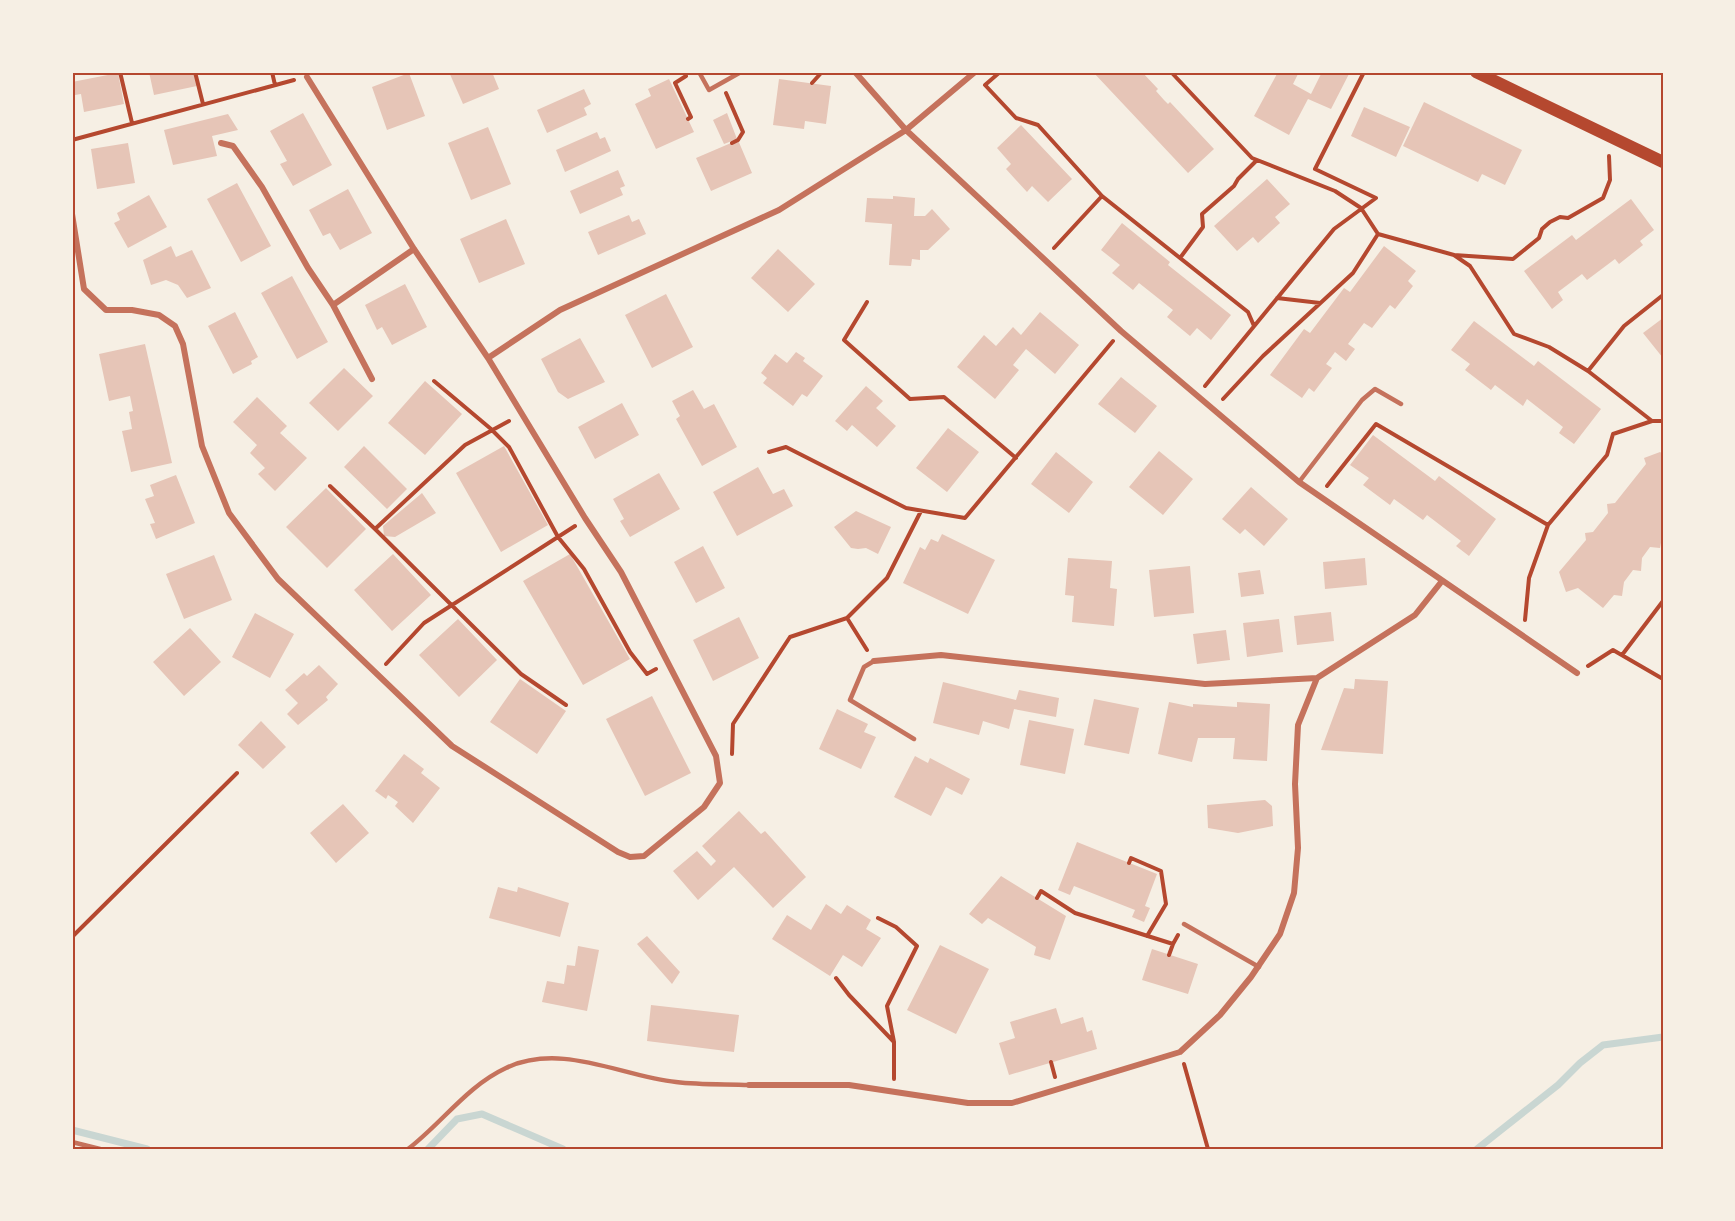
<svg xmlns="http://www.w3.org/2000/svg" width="1735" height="1221" font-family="'Roboto Condensed',sans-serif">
<rect width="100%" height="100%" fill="#f6efe4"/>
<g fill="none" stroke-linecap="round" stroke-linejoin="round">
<path stroke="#c9d6d2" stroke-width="7" d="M72,1130l75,19
M428,1149l29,-30 25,-5 81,35
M1477,1149l81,-64 22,-22 23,-18 60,-8"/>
</g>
<path fill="#e6c5b7" d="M149,72h45l3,14 -43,9z
M449,72h43l7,17 -36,15z
M1093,72h49l16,17 -2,2 8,9 4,4 2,-2 44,47 -26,24z
M1278,72h21l-6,12 18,10 11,-22h28l-19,37 -23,-10 -19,36 -35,-19z
M118,73l6,31 -40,8 -3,-18 -6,1 -3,-13z
M409,73l16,43 -38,14 -15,-43z
M669,79l25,53 -38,17 -21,-45 16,-8 -3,-7z
M779,79l52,7 -5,38 -21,-3 -1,8 -31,-4z
M584,89l7,15 -7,4 3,7 -40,18 -10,-23z
M1424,102l98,48 -17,35 -23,-11 -4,8 -75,-36z
M1364,107l46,20 -14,30 -45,-21z
M303,113l29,52 -39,21 -13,-22 7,-3 -17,-30z
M727,113l10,26 -13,5 -11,-24z
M228,114l10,16 -26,6 5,20 -44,9 -9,-35z
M1021,125l51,54 -24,23 -16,-16 -5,6 -21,-23 5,-5 -14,-16z
M488,127l23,57 -40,16 -23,-57z
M597,132l3,7 5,-2 6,14 -46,21 -9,-22z
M738,140l14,33 -41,18 -15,-33z
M128,143l7,40 -38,6 -6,-40z
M618,170l7,16 -5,2 3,7 -43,19 -10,-23z
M1267,179l23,25 -15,13 5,6 -22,20 -5,-6 -16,14 -23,-25z
M237,183l34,63 -30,16 -34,-63z
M348,189l24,44 -32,17 -10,-17 -7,3 -14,-26z
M149,195l18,32 -39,21 -14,-25 6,-3 -3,-7z
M893,196l22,2 -1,18h11l7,-7 18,20 -22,21h-8v10l-8,-1 -1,7 -22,-1 3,-41 -27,-2 2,-24 26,1z
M1631,199l23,31 -14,11 3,4 -24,19 -4,-5 -28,21 -5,-6 -24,18 5,8 -11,9 -28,-38 48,-36 4,5z
M629,215l3,7 7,-3 7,15 -48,21 -10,-23z
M506,219l19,45 -46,19 -19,-44z
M1122,223l48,39 -2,3 63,50 -20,25 -14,-12 -7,8 -23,-19 6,-7 -34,-27 -6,7 -21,-17 8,-8 -19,-15z
M171,246l5,11 16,-7 19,38 -24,10 -9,-13 -12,-5 -15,5 -8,-25z
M1384,246l32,25 -8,10 5,5 -18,23 -5,-4 -18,23 -8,-5 -16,21 7,5 -9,12 -11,-9 -9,12 6,4 -18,24 -5,-4 -7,10 -32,-23 34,-46 6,4 34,-45 6,4z
M778,249l37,35 -27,28 -37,-34z
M292,276l36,66 -31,17 -36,-66z
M405,284l22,43 -35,18 -10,-18 -5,3 -12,-25z
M666,294l27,53 -41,21 -27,-53z
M235,312l23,45 -7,4 1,3 -19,10 -25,-48z
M1040,312l39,33 -24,29 -29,-25 -13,16 6,5 -24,29 -38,-32 27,-32 12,11 17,-19 8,8z
M1663,318v40l-20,-25z
M1474,321l60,45 4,-5 63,48 -27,35 -15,-11 4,-6 -36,-28 -4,7 -28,-21 -4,5 -26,-20 5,-6 -19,-14z
M580,338l25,44 -37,17 -10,-7 -17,-33z
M145,344l27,119 -41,9 -9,-41 10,-2 -3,-17 4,-1 -3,-15 -21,5 -10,-47z
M796,352l9,6 -2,3 20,15 -16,21 -5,-3 -9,12 -30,-23 4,-5 -6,-5 14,-19 12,9z
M344,368l29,28 -35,35 -29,-28z
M1121,377l36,29 -22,27 -37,-29z
M425,381l37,33 -37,41 -37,-32z
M866,386l17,15 -7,7 20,18 -19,21 -25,-22 -5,6 -12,-10z
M693,390l11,19 10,-5 23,43 -35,19 -26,-47 4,-3 -8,-15z
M257,397l30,29 -7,7 27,25 -32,33 -17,-17 7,-6 -15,-15 7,-8 -24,-23z
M622,403l17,32 -44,24 -17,-32z
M948,428l31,24 -32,40 -31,-24z
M1373,435l62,46 4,-5 57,43 -27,37 -13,-10 5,-5 -34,-26 -4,5 -29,-21 -4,6 -27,-20 6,-7 -19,-13z
M364,446l43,43 -20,20 -43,-42z
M504,446l44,79 -47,27 -45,-79z
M1159,451l34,28 -30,36 -34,-28z
M1056,452l37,30 -24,31 -38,-29z
M1660,452l3,2v78l-3,16 -10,-1 -8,11 -1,13 -8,-1 -9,12 -2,14 -8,-1 -11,13 -25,-20 -12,4 -7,-20 27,-32 -1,-7 8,-1 15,-19 -1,-9 8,-1 31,-39 -2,-6z
M758,467l15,27 11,-5 9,17 -56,30 -24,-44z
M659,473l21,36 -50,28 -10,-16 4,-2 -11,-20z
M176,475l19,48 -39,16 -6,-15 5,-1 -10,-24 9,-3 -4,-11z
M1251,487l37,32 -24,27 -19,-17 -5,5 -18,-15z
M326,488l40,41 -39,39 -41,-41z
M422,493l14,20 -41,24 -11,-1 -1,-10z
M856,511l35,16 -13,27 -12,-6 -8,1 -7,-1 -17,-21z
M942,534l53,26 -27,54 -65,-31 17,-36 5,3 6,-11 7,3z
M703,546l22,42 -29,15 -22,-41z
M393,554l38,41 -39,36 -38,-41z
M570,554l60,105 -47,26 -60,-104z
M214,555l18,45 -48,19 -18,-45z
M1068,558l44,3 -2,27 7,1 -3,37 -42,-4 2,-26 -9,-1z
M1365,558l2,27 -42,4 -2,-27z
M1190,566l4,47 -40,4 -5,-47z
M1260,570l4,24 -23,3 -3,-24z
M1331,612l3,29 -37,4 -3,-29z
M255,613l39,21 -24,44 -38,-21z
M739,617l20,41 -46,23 -20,-41z
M458,619l39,41 -38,37 -40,-42z
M1279,619l4,33 -36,5 -4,-34z
M190,628l31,34 -37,34 -31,-34z
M1226,630l4,30 -33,4 -4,-30z
M319,665l19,19 -12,13 2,3 -30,25 -11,-11 11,-11 -13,-13 19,-17 3,3z
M520,679l46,32 -29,43 -47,-32z
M1355,679l33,2 -5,73 -62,-4 23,-62 10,1z
M943,682l73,18 3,-10 40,8 -3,19 -42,-8 -5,20 -26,-8 -4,14 -46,-12z
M652,696l39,77 -46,23 -39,-77z
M1094,699l45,9 -10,46 -45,-9z
M1169,702l24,5v-3l44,3v-5l33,2 -3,57 -34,-2 2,-21h-37l-6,24 -34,-8z
M837,709l31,15 -4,8 12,5 -15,32 -42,-20z
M1029,720l45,9 -9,45 -45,-9z
M261,721l25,26 -23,22 -25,-24z
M404,754l20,15 -3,4 19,15 -27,35 -18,-17 3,-4 -10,-7 -2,4 -11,-8z
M915,756l13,7 2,-5 40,21 -8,16 -16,-8 -15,29 -37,-19z
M1265,800l7,6 1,20 -35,7 -30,-5 -1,-23z
M343,804l26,29 -33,30 -26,-30z
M739,811l22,23 4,-3 41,46 -33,31 -39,-41 -36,33 -25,-29 24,-20 14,15 5,-5 -14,-15z
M1077,842l80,32 -12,32 5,2 -6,14 -12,-5 3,-7 -61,-24 -4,9 -12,-5z
M1001,876l65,40 -16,44 -16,-5 2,-8 -48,-29 -6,6 -13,-10z
M498,887l19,5 1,-5 51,16 -9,34 -71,-19z
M826,904l15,10 6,-9 24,15 -5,9 15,9 -19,29 -19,-12 -13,21 -58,-37 15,-24 24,15z
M647,936l33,36 -8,12 -35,-40z
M940,945l49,24 -33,65 -49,-24z
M578,946l21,4 -12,61 -45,-9 5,-21 17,3 3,-19 8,1z
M1152,949l46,15 -10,30 -46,-14z
M651,1005l88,10 -5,37 -87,-11z
M1056,1008l5,16 22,-7 4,15 5,-2 5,19 -88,26 -10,-32 16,-5 -5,-16z"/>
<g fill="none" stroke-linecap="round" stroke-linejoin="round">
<path stroke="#b5482f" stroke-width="4" d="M120,72l12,51
M195,72l8,32
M272,72l3,13
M1000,72l-15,13 31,33 22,7 64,71 146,116 6,14
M1171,72l81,86 83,33 26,17 17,26 76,21 16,11 44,68 35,13 39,24 36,-45 39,-31
M1364,72l-49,97 61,29
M686,76l-11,7 16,34 -3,2
M812,83l10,-11
M726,93l17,39 -5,8 -6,3
M72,140l222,-60
M1054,248l48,-52
M1454,255l59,4 26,-21 3,-9 8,-7 10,-5 8,1 35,-20 7,-18 -1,-24
M1180,258l23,-31 -1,-13 32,-28 4,-7 19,-19
M1277,298l43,5
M867,302l-23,38 66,59 34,-2 72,61
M1588,371l64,50
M434,381l57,48 18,18 49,90 26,32 46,83 17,22 9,-5
M1205,386l129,-157 42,-31
M1223,399l40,-43 90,-83 25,-39
M769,452l17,-5 120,61 59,10 148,-177
M330,486l45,43 146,145 45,31
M1327,486l49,-62 172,101 59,-70 6,-21 39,-13h11
M375,529l90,-84 44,-24
M1525,620l4,-42 19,-53
M867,650l-20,-32 40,-40 34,-67
M1622,655l41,-54
M386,664l38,-41 151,-97
M1588,666l25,-16 50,29
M732,754l1,-30 57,-87 57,-19
M1129,863l2,-5 30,13 5,33 -19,32
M1037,898l4,-7 34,22 98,31 5,-9
M878,918l18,9 21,19 -30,60 7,36
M72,937l165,-164
M1169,955l4,-11
M836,978l13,17 45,47v37
M1051,1062l4,15
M1184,1064l24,85"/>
<path stroke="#c5725c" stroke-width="4.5" d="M699,72l10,18 32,-18
M1299,482l63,-82 13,-11 26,15
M874,661l-10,6 -14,33 64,39
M1184,924l75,43
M72,1142l28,7
M408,1149c34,-26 59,-63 98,-81 55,-26 115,8 170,14 24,3 49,2 73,3"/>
<path stroke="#c5725c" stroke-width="6" d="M855,72l51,58 215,201 178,151 278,191
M221,143l12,3 29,41 46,81 25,37 39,74
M72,214l12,75 22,21h26l27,5 16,11 8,18 19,102 27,67 49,66 174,167 166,106 12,5 14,-1 60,-49 16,-24 -4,-27 -95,-184 -36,-54 -97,-160 -74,-109 -107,-172
M333,305l81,-56
M488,358l72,-48 219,-100 127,-80 69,-58
M874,661l67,-6 264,29 112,-6
M749,1085h100l119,18h44l168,-51 40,-37 31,-38 29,-43 14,-41 4,-45 -3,-64 3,-59 19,-47 98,-63 27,-34"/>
<path stroke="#b5482f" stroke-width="12" d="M1476,72l187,90"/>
</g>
<rect width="1735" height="1221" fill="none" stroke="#f6efe4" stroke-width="147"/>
<rect x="74" y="74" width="1588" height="1074" fill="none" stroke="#b5482f" stroke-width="2"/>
</svg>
